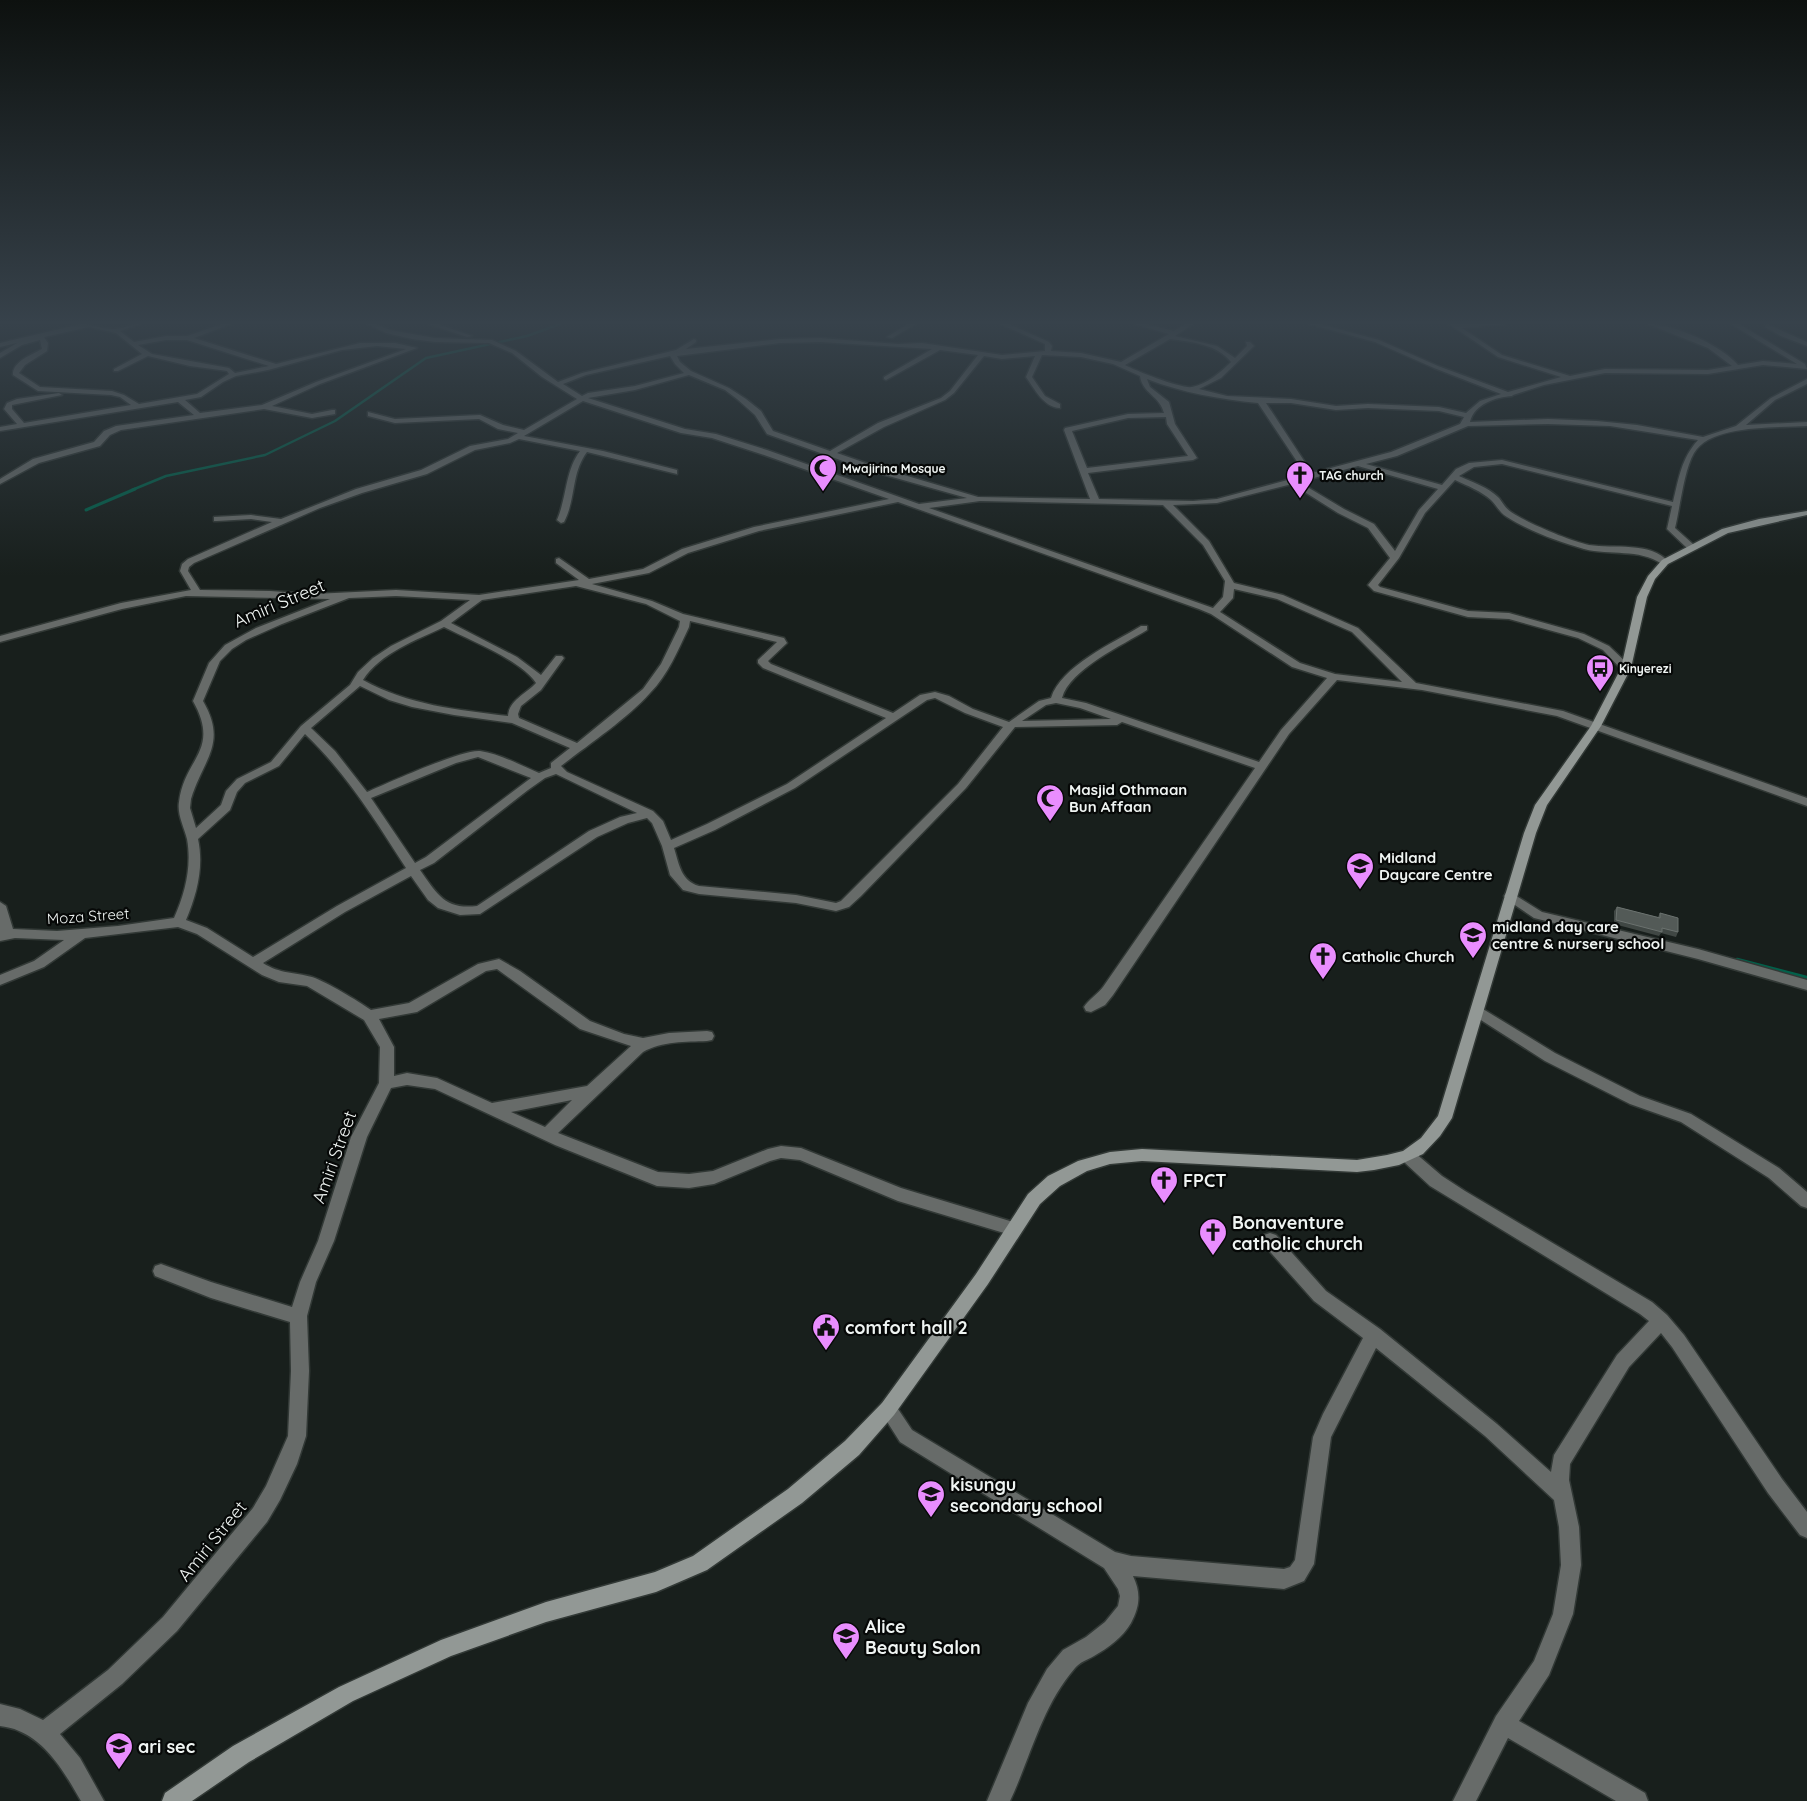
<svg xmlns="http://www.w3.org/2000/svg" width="1807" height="1801" font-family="Quicksand,sans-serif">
<rect width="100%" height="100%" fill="#181f1c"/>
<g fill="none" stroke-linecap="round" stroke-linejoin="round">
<path stroke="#02604a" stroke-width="2.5" d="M132,490l34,-14 99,-21 70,-34 91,-63 101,-22 33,-12"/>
<path stroke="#02604a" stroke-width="3" d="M86,510l49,-21"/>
<path stroke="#02604a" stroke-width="4.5" d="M1737,960l70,18"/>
<g stroke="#323936" stroke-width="3">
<path id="street" d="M81,324c11,0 21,5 32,5 9,0 18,-5 27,-5l-20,7 14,11 32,-6h21l35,-12h9l-37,14 82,26 84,-21h35l22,5 -97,36 -48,22 40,8 20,-4h3v4l-23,4 -48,-9 -143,21 -11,5 -10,11 -61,17 -39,21v-5l33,-20 61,-17 10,-11 12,-5 78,-11 -16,-13 -178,29v-4l17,-3 -13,-15 3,-6 10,-4 42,-6 3,2 -50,10v4l12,14 107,-18 -11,-8 -9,-2 -73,-4 -25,-16c-1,-13 18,-20 29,-26l-2,-9 -18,5 -22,13v-5l17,-10 -17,4v-4zM89,327l27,6 26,21 -28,15v2h4l30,-15 42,10 30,4 7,1 2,3 -32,20 -58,10 -15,-9 -12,-4 -72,-4 -21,-14 6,-8 22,-14 1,-8 -4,-6zM166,340h21l82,26 -34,7 -6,-5 -77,-14 -14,-9zM377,346l29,3 -90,33 -54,23 -62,8 -15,-13 16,-3 22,-15 13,-6 32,-6 74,-20z
M367,324h9l14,6 45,8 57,2 24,11 42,31 24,-9 94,-23 18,-11 2,1v2l-10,7 94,-10 40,-1 78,6 24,-1 80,12 43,-4v-7l-45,-20h9l40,18 3,4 -1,5 30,2 40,9 48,-28 -35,-10h12l28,7 11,-7h8l-18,12 42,10 18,12 12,-12 -1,-4h4l4,4 -33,32 -22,11 28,7 64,3 45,7 32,-2 71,3 27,6 14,-12 21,-7 -67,-26 -59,-26 -66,-18h11l59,16 59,26 70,26 53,-15 -63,-20 -49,-33h56l-43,4 40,27 68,21 35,-7 103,1 24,-4 -24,-18 -60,-24c26,0 73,21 90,41l25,-4 34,3 -66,-40h8l66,40 2,5 -44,-4 -55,9 -103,-1 -61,12 -31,10 -1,1c-16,1 -38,8 -42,26l78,-3 49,2 40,4 66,12 33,-11 35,-28 36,-19v5l-32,16 -29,25 61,-3v4c-30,2 -96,-2 -113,27 -10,17 -14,55 -19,75l19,17v4h-6l-21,-20 5,-23 -170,-42 -28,3 -15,9c13,6 29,11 40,22 4,5 6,10 12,14 16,11 59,29 78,33 25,4 61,-4 80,17l-7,2c-24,-16 -51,-8 -78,-15 -25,-7 -55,-18 -77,-32 -8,-5 -10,-11 -16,-17 -10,-9 -23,-14 -36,-20l-30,33 -26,45 -21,27 2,2 88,24 41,2 75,21 25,12 21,20v4h-8l-19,-20 -25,-12 -69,-19 -41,-2 -94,-26 -6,-6 22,-27 -22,-30 -30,-15 -46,-29 -75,19 -44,2 36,36 25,42 49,12 75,33 58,55 147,28 244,87v8l-250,-90 -135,-26 -85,-10 -48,54 -176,261 -8,10 -14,7 -5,-1 -2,-4c4,-7 14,-13 19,-20l152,-219 -133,-46 -5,3 -102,2 -49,61 -105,108 -12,11 -13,4 -40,-8 -97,-9 -16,-4 -13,-15 -8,-29 -10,-23 -5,-5 -19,5 -31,14 -117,77 -20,1 -22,-7 -10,-8 -17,-24 -66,36 -82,51c17,11 31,9 49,14 15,5 46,24 59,33l38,-7 69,-39 21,-5 21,12 70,50 34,13 19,4 26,-5 38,-2 5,1 2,4 -2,4 -5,1c-21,1 -45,0 -64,11l-85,81 100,39 31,2 24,-3 55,-22 13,-3 20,2 100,40 119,36 2,5 -2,5 -6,2 -116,-35 -98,-41 -19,-2 -11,3 -56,23 -25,4 -32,-2 -102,-41 -120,-56 -28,-4 -16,3 -24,49 -33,104 -18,41 -9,34 2,55 -3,65 -9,28 -17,36 -13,22 -90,109 -55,53 -62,50 20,24 24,43h-23c-15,-26 -33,-58 -62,-70 -6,-3 -13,-4 -19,-5v-22l20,5 23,11 65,-50 55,-53 90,-109 13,-22 22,-50 3,-65 -1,-49 -79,-24 -56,-22 -2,-5 2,-5 6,-2 50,18 81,25 8,-25 18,-41 33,-104 28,-54 1,-36 -16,-27 -57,-34 -28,-4 -17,-7 -65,-41 -19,-7 -93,11 -41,29 -44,18v-10l34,-14 30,-21 -49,-2 -15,3v-39l6,4 7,23 44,2 61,-5 56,-8c11,-24 18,-52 13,-79 -3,-12 -10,-25 -8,-37 5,-44 42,-51 14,-101l16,-38 16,-18 31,-17 74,-29 -144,-3 -64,13 -122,33v-6l121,-33 70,-13 -11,-19 2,-7 6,-5 84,-37 -21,-3 -34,2h-3v-4l37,-2 30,4 75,-30 65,-19 49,-24 38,-7 10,-6 -20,-4 -19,-10 -84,4 -27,-7v-4l27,7 85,-4 23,10 21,5 53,-31 -35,-22 -30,-24 -23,-10 -54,-1 -23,-3 -26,-6zM1170,339c21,3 47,5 61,23 -10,10 -24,22 -39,25 -10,2 -56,-16 -67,-22zM820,342l112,7 -48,28v2l2,1 54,-30 38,5 -28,36 -9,7 -63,25 -48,28 -57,-20 -12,-20 -15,-12 -17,-11 -38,-17 -11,-9 -3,-6 103,-13zM1042,355l39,2 32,7 27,12c2,17 20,20 24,37l-36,1 -63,14 -1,2 26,69 -112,-2 -101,-30 -40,-14 47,-26 61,-27 9,-7 30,-37 18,3 33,-3 -9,21c8,11 18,31 34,31v-4l-15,-8 -13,-19zM670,356l5,8 9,9 -49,13 -47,7 -6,3 -19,-12 23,-9zM689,375l36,15 12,9 18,16 12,19 104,37 96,27 -48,6 -152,-54 -51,-16 -31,-5 -97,-31 47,-8zM1147,379c36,14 72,20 111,24l48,72 -89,24 -24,2 -94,-2 -11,-26 105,-13 4,-2 -22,-34 -6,-22 -19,-15zM583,401l98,32 31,5 49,16 128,45 -135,28 -72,22 -39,20 -54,10 -30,-21 -3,1v4l23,17 -100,15 -83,-5 -82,4 -44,-3 -70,-1 -12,-19 1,-4 5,-4 126,-55 42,-15 65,-19 48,-24 35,-7 9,-4 61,12c-15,20 -13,46 -23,69l4,3 3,-1c12,-22 7,-49 23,-70l90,22v-4l-74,-19 -79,-15zM1266,403h25l45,7 32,-2 71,3 25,6 -4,7 -69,28 -79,21zM1166,417l1,7 21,32 -101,12 -15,-37 56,-13zM1548,424l62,2 88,14c-17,19 -19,38 -25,62l-171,-42 -33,3 -13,6 -14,16 -76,-21 31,-8 71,-30zM1358,466l80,23 -19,21 -24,41 -21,-27 -30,-15 -45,-27zM980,501l183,4 40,40 22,36 -2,16 -10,11 -284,-100zM898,502l301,107 12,5 81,53 35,11 -46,52 -22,32 -173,-59 -24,-5c8,-29 61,-53 85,-68v-4h-6c-28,17 -80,40 -90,72l-12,3 -30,21 -36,-13 -24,-13 -14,-4 -15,3 -27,18 -122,-49 -3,-3 19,-18 -3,-5 -101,-24 -31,-13 -60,-17 57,-11 39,-20 71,-22zM576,586l70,18 34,17 -1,6 -18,37 -18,25 -66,54 -58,-25 -1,-4 3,-8 20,-16 23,-32 -2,-2h-6l-15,19 -24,-18 -66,-34 31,-23zM1234,589l43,10 75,33 50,50 -67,-8 -35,-11 -80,-51 13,-14zM396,596l74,4 -29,21 -50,25 -18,12 -15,14 -8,13 -49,41 -30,36 -34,17 -11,12 -5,14 -25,23 -6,-20 1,-9c12,-40 37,-55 12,-98l17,-40 12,-12 14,-9 36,-16 67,-26zM690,621l87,21 -19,18v3l5,5 123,50 -99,66 -80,40 -36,16 -8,-19 -10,-10 -86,-39 -6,-6c28,-22 66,-47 89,-73 18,-18 28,-43 39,-66zM444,627c25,13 77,33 92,56 -10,11 -27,17 -28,33 -50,-6 -100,-11 -145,-36 17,-27 54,-40 81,-53zM360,686l29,14 23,7 42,8 58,8 58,25 -19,15v5l-12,5c-19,-8 -39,-19 -59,-22 -18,-2 -92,32 -113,41l-32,-41 -24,-23zM935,698l30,15 38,14 -45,57 -117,117 -5,2 -40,-8 -97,-9c-18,-5 -20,-22 -25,-38l41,-18 80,-42 132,-88zM1056,703l24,5 31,11 -89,2 24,-16zM305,734c42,40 70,86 101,134l-69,38 -84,51 -46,-29 -21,-8c11,-26 18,-53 12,-81l32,-29 7,-18 8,-9 34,-17zM478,757l53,21 -105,79 -11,6 -44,-65 85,-35zM556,774l81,39 -17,4 -31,14 -112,75c-32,4 -40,-12 -57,-36l14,-7 94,-73 17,-12zM497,969l83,60 51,17 -44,40 -95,17 -55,-25 -30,-5 -13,3v-29l-15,-28 38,-7 69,-41zM572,1100l-27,27 -34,-15z
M428,324h10l34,12 -5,1z
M908,324h8l-24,14 -5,-1z
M1767,324l40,18v4l-26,-10 -16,-9v-2z
M1510,892l32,20 156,37 109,31v10l-109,-31 -164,-41 -28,-19 -2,-3 2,-3z
M1478,1006l77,47 85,43 51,18 88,54 28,24v16l-6,-2 -32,-28 -88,-56 -51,-18 -85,-43 -72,-46 -2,-4 2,-4z
M1409,1151l5,1 28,24 23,15 187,111 15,13 17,20 98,144 25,33v26l-7,-3 -32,-42 -96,-146 -11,-14 -32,34 -59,97 -1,16 10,47 2,38 -8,49 -24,61 -30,46 126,72 3,8h-32l-108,-63 -32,63h-23l43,-85 38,-55 19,-47 8,-49 -2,-38 -5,-27 -69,-64 -109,-88 -45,89 -17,127 -10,17 -20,8 -151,-13c8,17 7,30 -2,47 -8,14 -23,25 -37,33 -7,4 -14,6 -19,12 -33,38 -44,88 -65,133h-23l41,-98 19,-34 16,-19 23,-13 19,-15 13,-16 2,-10 -2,-7 -14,-21 -204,-126 -21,-33 3,-6 6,-3 6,3 18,27 203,122 16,4 153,13 6,-2 5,-7 18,-123 10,-23 40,-76 -49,-37 -50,-56 -2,-5 2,-5 6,-2 6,2 50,56 54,38 117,95 54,48 3,-17 63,-100 32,-34 -9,-7 -210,-128 -26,-24 -3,-5 3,-5z"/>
</g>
<g stroke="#323936" stroke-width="3">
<path id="secondary" d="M1807,511v4l-79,18 -60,31 -13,15 -8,18 -16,71 -30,58 -54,79 -11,28 -84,285 -12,18 -17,18 -24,11 -25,5 -17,2 -215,-11 -32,3 -23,7 -27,15 -20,18 -52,80 -94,131 -35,40 -57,48 -95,67 -51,22 -110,30 -95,34 -98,45 -104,61 -57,39h-30l3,-8 68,-47 106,-59 102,-47 105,-38 109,-30 38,-16 95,-67 57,-48 37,-38 94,-129 52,-80 20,-18 30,-15 32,-9 32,-3 215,11 30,-5 16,-4 18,-13 17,-22 86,-283 11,-28 56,-79 30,-58 16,-71 11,-21 14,-16 60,-31 37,-10z"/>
</g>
<use href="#street" fill="#676b69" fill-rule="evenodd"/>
<use href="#secondary" fill="#929895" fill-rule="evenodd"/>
</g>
<path fill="#404744" d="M1617,907l41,10 2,-4 18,19 -2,5 -15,-4 -2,3 -45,-12v-13z"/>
<path fill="#535a57" stroke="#6b726f" d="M1617,907l43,11v-5l18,5v14l-16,-4v4l-46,-12z"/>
<linearGradient id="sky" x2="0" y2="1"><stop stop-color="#0d110f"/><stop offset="0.56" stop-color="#37424b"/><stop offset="1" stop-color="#37424b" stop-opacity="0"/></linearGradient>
<rect width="1807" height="576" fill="url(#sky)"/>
<defs>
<g id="mosque-pin" transform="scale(1.4375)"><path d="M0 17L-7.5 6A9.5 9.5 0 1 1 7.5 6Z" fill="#e98dfe" stroke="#060807"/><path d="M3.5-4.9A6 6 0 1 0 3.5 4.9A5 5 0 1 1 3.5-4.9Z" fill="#111"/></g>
<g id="church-pin" transform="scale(1.4375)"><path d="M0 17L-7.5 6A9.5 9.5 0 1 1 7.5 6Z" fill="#e98dfe" stroke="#060807"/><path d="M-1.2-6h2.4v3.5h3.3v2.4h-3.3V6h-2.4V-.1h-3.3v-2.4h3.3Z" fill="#111"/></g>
<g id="bus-pin" transform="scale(1.4375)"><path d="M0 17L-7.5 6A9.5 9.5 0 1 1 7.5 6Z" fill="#e98dfe" stroke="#060807"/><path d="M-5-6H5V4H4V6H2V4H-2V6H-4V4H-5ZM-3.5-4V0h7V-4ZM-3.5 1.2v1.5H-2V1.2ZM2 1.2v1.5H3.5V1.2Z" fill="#111"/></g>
<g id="school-pin" transform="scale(1.4375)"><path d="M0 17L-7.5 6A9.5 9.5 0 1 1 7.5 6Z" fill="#e98dfe" stroke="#060807"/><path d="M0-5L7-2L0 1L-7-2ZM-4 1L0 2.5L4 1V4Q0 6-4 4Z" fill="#111"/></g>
<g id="civic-pin" transform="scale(1.4375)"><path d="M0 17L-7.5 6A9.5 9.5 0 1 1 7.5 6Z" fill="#e98dfe" stroke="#060807"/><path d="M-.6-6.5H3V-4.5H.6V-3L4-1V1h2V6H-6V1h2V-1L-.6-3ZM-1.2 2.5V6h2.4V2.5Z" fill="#111"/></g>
</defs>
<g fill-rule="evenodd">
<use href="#mosque-pin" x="823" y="468"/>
<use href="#church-pin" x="1300" y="475"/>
<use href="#bus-pin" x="1600" y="668"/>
<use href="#mosque-pin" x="1050" y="798"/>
<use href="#school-pin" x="1360" y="866"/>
<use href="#school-pin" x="1473" y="935"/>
<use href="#church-pin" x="1323" y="956"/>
<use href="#church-pin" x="1164" y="1180"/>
<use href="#church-pin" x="1213" y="1232"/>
<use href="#civic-pin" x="826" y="1327"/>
<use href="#school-pin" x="931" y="1494"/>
<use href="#school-pin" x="846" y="1636"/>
<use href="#school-pin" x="119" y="1746"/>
</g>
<g text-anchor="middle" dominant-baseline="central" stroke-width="4.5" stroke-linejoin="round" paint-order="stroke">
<g font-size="12" font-weight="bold" fill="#eff4f2" stroke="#060807" text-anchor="start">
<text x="842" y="468">Mwajirina Mosque</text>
<text x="1319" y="475">TAG church</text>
<text x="1619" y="668">Kinyerezi</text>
</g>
<g font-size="15" font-weight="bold" fill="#eff4f2" stroke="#060807" text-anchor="start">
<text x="1069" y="789">Masjid Othmaan<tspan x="1069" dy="17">Bun Affaan</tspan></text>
<text x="1379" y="857">Midland<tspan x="1379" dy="17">Daycare Centre</tspan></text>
<text x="1492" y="926">midland day care<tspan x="1492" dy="17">centre &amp; nursery school</tspan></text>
<text x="1342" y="956">Catholic Church</text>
</g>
<g font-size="15" fill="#eff4f2" stroke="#060807">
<text transform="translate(88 916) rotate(-4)">Moza Street</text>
</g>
<g font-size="18" fill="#eff4f2" stroke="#060807">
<text transform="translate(279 603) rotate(-23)">Amiri Street</text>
<text transform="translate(334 1157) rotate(-70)">Amiri Street</text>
<text transform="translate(212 1541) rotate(-51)">Amiri Street</text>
</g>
<g font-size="18" font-weight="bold" fill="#eff4f2" stroke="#060807" text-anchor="start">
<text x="1183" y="1180">FPCT</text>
<text x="1232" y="1222">Bonaventure<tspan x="1232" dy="21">catholic church</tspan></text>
<text x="845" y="1327">comfort hall 2</text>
<text x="950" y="1484">kisungu<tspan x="950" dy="21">secondary school</tspan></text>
<text x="865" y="1626">Alice<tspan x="865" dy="21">Beauty Salon</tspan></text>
<text x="138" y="1746">ari sec</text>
</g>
</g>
</svg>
